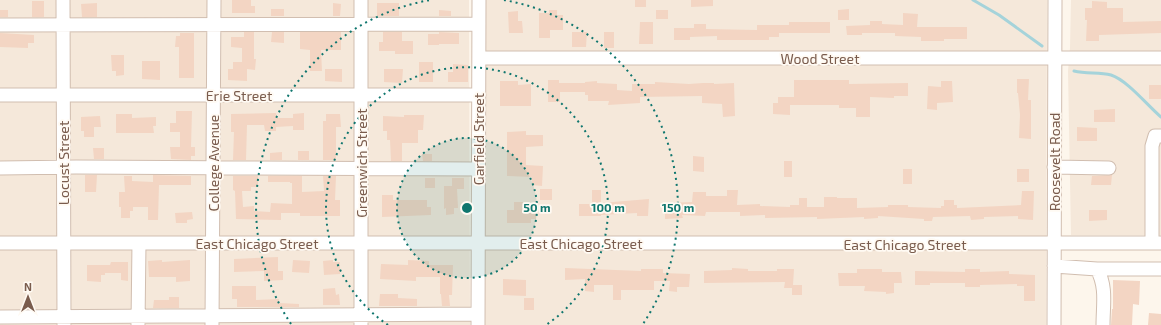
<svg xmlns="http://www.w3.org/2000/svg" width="1161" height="325" font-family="'Exo 2',sans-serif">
<rect width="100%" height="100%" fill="#fdf6ec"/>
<path fill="#f5e8da" d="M0,0h469l1,325h-470z
M483,0h564l-1,325h-564z
M1071,0h90v235h-90l-3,-164 2,-23z"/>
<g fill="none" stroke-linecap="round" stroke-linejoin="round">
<path stroke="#a5d3da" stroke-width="3" d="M973,0l26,15 43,31
M1074,71c13,3 25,1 37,4 16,5 37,31 50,42"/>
</g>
<path fill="#f3d5c3" d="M232,0h19v6h4v7h-23z
M635,0h11v7h-11z
M691,0h22v6l-22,1z
M32,1h12v16h-12z
M1092,1l15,1v6h16v14l38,-1v12l-62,2v6h-13l1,-21h-2v-12h7z
M97,3v14h-15l-1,-13z
M333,3l8,1 -1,12h-7z
M377,3h22v13h-22z
M271,9h13v7h-13z
M849,9v11h-11v-10z
M0,10h8v7h-8z
M439,10l12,1v5h-12z
M549,10h8v5h6v15h-13v8h-11v-25h10z
M656,10h12v9h-12z
M518,11v10h4l1,12h-14l-1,-21z
M903,13l15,1 -1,13h50v12h-23v2h-23v-4l-26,-1v-3h-33v2h-15l-1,-9 24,-1v-4h12v3l21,1z
M640,22h13v22h-14z
M789,22h41v11h-51v4h-10v3h-52v-4l-27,1v3h-16v-12h20v-4h12v5l51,1v-5h32z
M244,32h10v27h2l-1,11 -8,-1v12l-19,-1v-11h5v-7h9v-14l-11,-1v-10h13z
M272,32h12v11l-13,-1z
M300,32h41v18h-20l1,21h-12v-21l-10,-1z
M383,32h19v9h11v13h-18v-3h-16v-9h4z
M439,32l20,1v11h-20v1h-11v-11h11z
M572,32h15l-1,15h-14z
M604,32h10v16h-10z
M0,33l34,2v8h-6v5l-28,-1z
M180,33h14v45h-15v-31h-4l1,-11h4z
M111,55h13v20l-8,1v-5h-4z
M142,61h18v19l-18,-1z
M419,62h14v20h-14z
M453,64l15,1v17h-20v-10h5z
M325,69h17v13l-17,-1z
M384,69h19l-1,14 -18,-1z
M1017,79h12l-1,21h3v39l-12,-1 1,-23 -2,-22h-1z
M548,80h11v3h26v-1l12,-1v2l20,1v6l15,1v-7h23v-2l34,2 14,-1h11v1l20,-1 1,33 -12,1 -1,-13 -20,-1v-7l-62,1v6l-32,2 1,-4h-21v-6h-3v-3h-25v10h-12z
M794,80h55v4l59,-1v13h-14v2l-24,-1v20h-14v-9h-17v-3h-49v10l-17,-1v-11h5v-6h16z
M500,81h18v4l13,-1v22h-31z
M941,81h11l1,21 -16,1v7l-10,-1 1,-23 13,1z
M1149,85h12v14h-12z
M1115,109v13h-21v-12z
M176,111h16l-1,36h4v9h-4v4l-20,-1 -1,-12h10v-15h-10v-9h6z
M276,113l1,5h16v-4l11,-1v17h-11v-4l-17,1v4h-11l-1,-6h-17l-1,35h-13l1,-28h-3v-18z
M116,114h16v4l24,-1v9h-3l1,7h-38z
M326,114h14l1,13h-5v33h-13v-39h3z
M404,115h20l-1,15h-5v13h-16v18h-11l-1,-21h-3v-9h-4v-15l21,1z
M100,116l1,11h-7v10h-10v-6h-3v-14z
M1077,127l20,1v13h-20z
M526,131v4h17v11l-17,1v18l17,1 -1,20 -10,-1v-8l-25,-1v-44z
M93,148h11v11h-10z
M298,151h11v9h-11z
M282,152v8h-12v-7z
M422,154h10v7h-9z
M693,156l11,1v15l-11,-1z
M784,161h8v16h-8z
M903,169h9v15h-9z
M1017,169h12v13h-12z
M85,175h12l-1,17h-11z
M153,175l38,1v9h-32l-1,35h-10v-13h-15v4h-3v7h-9v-11h-2v-15h6l-1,-16h8v5l21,1z
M1112,175l-1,10h-20l1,-9z
M233,176h25v11h-7v4h-9l1,16 11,-1v5l16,1 1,-9 21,1v-21h-2v-1h-22v-6h34v16l22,-1 -1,-15h13l-1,24h5v16h-40v-3h-19v7l-45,-1 -1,-28 -2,-1z
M425,178h10v10h-10z
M452,178h12v11h-7l1,19h-4v6l-8,1v-7l-2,1v-23h8z
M540,189h12v11h-12z
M592,190h9v13l48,-4 -1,17h-11v-3l-36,2v1h-22v-12h13z
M727,190h11l-1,15 23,-1v2l30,1v-2h9v-7h8v9h17v-10h13v1h20v10l31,-1v-2h20v2l33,1v-2h3v-6h10v5h3v3l64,-3 1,-14h12l-1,29 -15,-1v-3l-34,1v2l-13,1 -1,-4 -37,1 -1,4h-8v-2l-46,-3v2l-14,1v-2l-47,2v-2l-52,1v-3l-25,1v-4h-34l-1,4 -23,-1 1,3 -18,1v-16l27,-1 1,-10h13v4h21z
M382,195h11v5h34v7h4v8l-49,2z
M514,202h9v7h13v10h-5v4h-24v-13h7z
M1089,210h18v10l-18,1z
M192,212l1,7 -6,1v3h-11l-1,-10z
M278,257v14h5v9l-19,1v-10l-30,1v-13z
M162,260v2l28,-2v21l-14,1v-5h-27l-1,-16z
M293,260l17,1 -1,12 -17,-1z
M333,260v2h7v12l-16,1 -1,-14z
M408,260l21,1v4h24l-1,30h-3l1,11h-8l-1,-12h-1v-17h-24v4l-36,-2 1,-15 27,1z
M111,262h17v19l-7,-1v-7h-16v2h-4v7l-14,-1v-16h23z
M565,268l76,3v-2h22v4l27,1 -1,13h-12v5l-8,-1 1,-10h-16v9h-33v10h-8v-15h-19v7l-9,-1v-12l-20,1z
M732,268l16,1v2h29v-2h17l-1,16h9v10h-10v-7h-8l1,-6 -81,1v-12l28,-1z
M857,269h25v3h19l1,11h-8v10l-8,1v-2l-22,-1 1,-5h-26l-1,-13h19z
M965,269h15v3l29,-1v3l26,1v26h-11v-15h-7v-2l-37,1v2h-15v-4h-35v2h-15v-14l50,1z
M503,279l23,1v16l-23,-1z
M1113,280l27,1 -1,24 -6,-1 -1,21h-21l1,-16h1z
M232,286h24v14l23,-1v4l20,1v3h-62v-8h-5z
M335,288l1,7 3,-1 1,11h-17v-16z
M380,294h18v4l19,1v7h-38z
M169,297h10v11h-26l1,-8h15z
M524,298h10v12h-10z
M1149,313l12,1v11h-13z"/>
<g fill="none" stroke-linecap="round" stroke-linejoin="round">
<g stroke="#d1beb0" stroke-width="15">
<path id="minor" d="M63,0l1,324
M0,25l479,-1
M479,58h682
M0,95h479
M1054,167l55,1
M0,168l76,-1 402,2
M0,243h1161
M1152,243v-97l3,-10h6
M1054,266l43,3c10,18 6,36 6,56
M1097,269h64
M0,317l478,-3
M138,325l1,-82
M212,325l2,-325
M361,325v-325
M478,325l1,-325
M1054,325l1,-325"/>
</g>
<use href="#minor" stroke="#fff" stroke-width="13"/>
</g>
<circle cx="467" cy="208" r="70" fill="#0f766e" fill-opacity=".12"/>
<g fill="none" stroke="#0f766e" stroke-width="2" stroke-dasharray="2 4">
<circle cx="467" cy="208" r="70"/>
<path d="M388 325A141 141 0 1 1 546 325"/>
<path d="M291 324A211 211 0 0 1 430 0M504 0A211 211 0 0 1 643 324"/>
</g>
<g text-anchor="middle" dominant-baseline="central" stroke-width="3.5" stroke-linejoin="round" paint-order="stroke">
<g font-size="14" fill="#7a5c4d" stroke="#fffaf3">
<text x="820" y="58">Wood Street</text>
<text x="239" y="95">Erie Street</text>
<text transform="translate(478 139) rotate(-90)">Garfield Street</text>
<text transform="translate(1054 162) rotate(-90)">Roosevelt Road</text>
<text transform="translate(63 163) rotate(-90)">Locust Street</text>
<text transform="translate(213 163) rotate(-90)">College Avenue</text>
<text transform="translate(361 163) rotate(-90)">Greenwich Street</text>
<text x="257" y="243">East Chicago Street</text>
<text x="581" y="243">East Chicago Street</text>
<text x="905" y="244">East Chicago Street</text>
</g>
</g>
<circle cx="467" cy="208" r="6" fill="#0f766e" stroke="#fffaf3" stroke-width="2"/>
<g font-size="12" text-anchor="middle" font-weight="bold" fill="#0f766e" stroke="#fffaf3" stroke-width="3.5" stroke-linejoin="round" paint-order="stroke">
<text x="537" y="212">50 m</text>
<text x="608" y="212">100 m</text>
<text x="678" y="212">150 m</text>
</g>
<g transform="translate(28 297)" stroke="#fffaf3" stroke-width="3" paint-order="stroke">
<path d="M0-3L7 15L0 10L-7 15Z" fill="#7a5c4d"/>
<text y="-6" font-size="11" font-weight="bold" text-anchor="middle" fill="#7a5c4d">N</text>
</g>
</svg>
